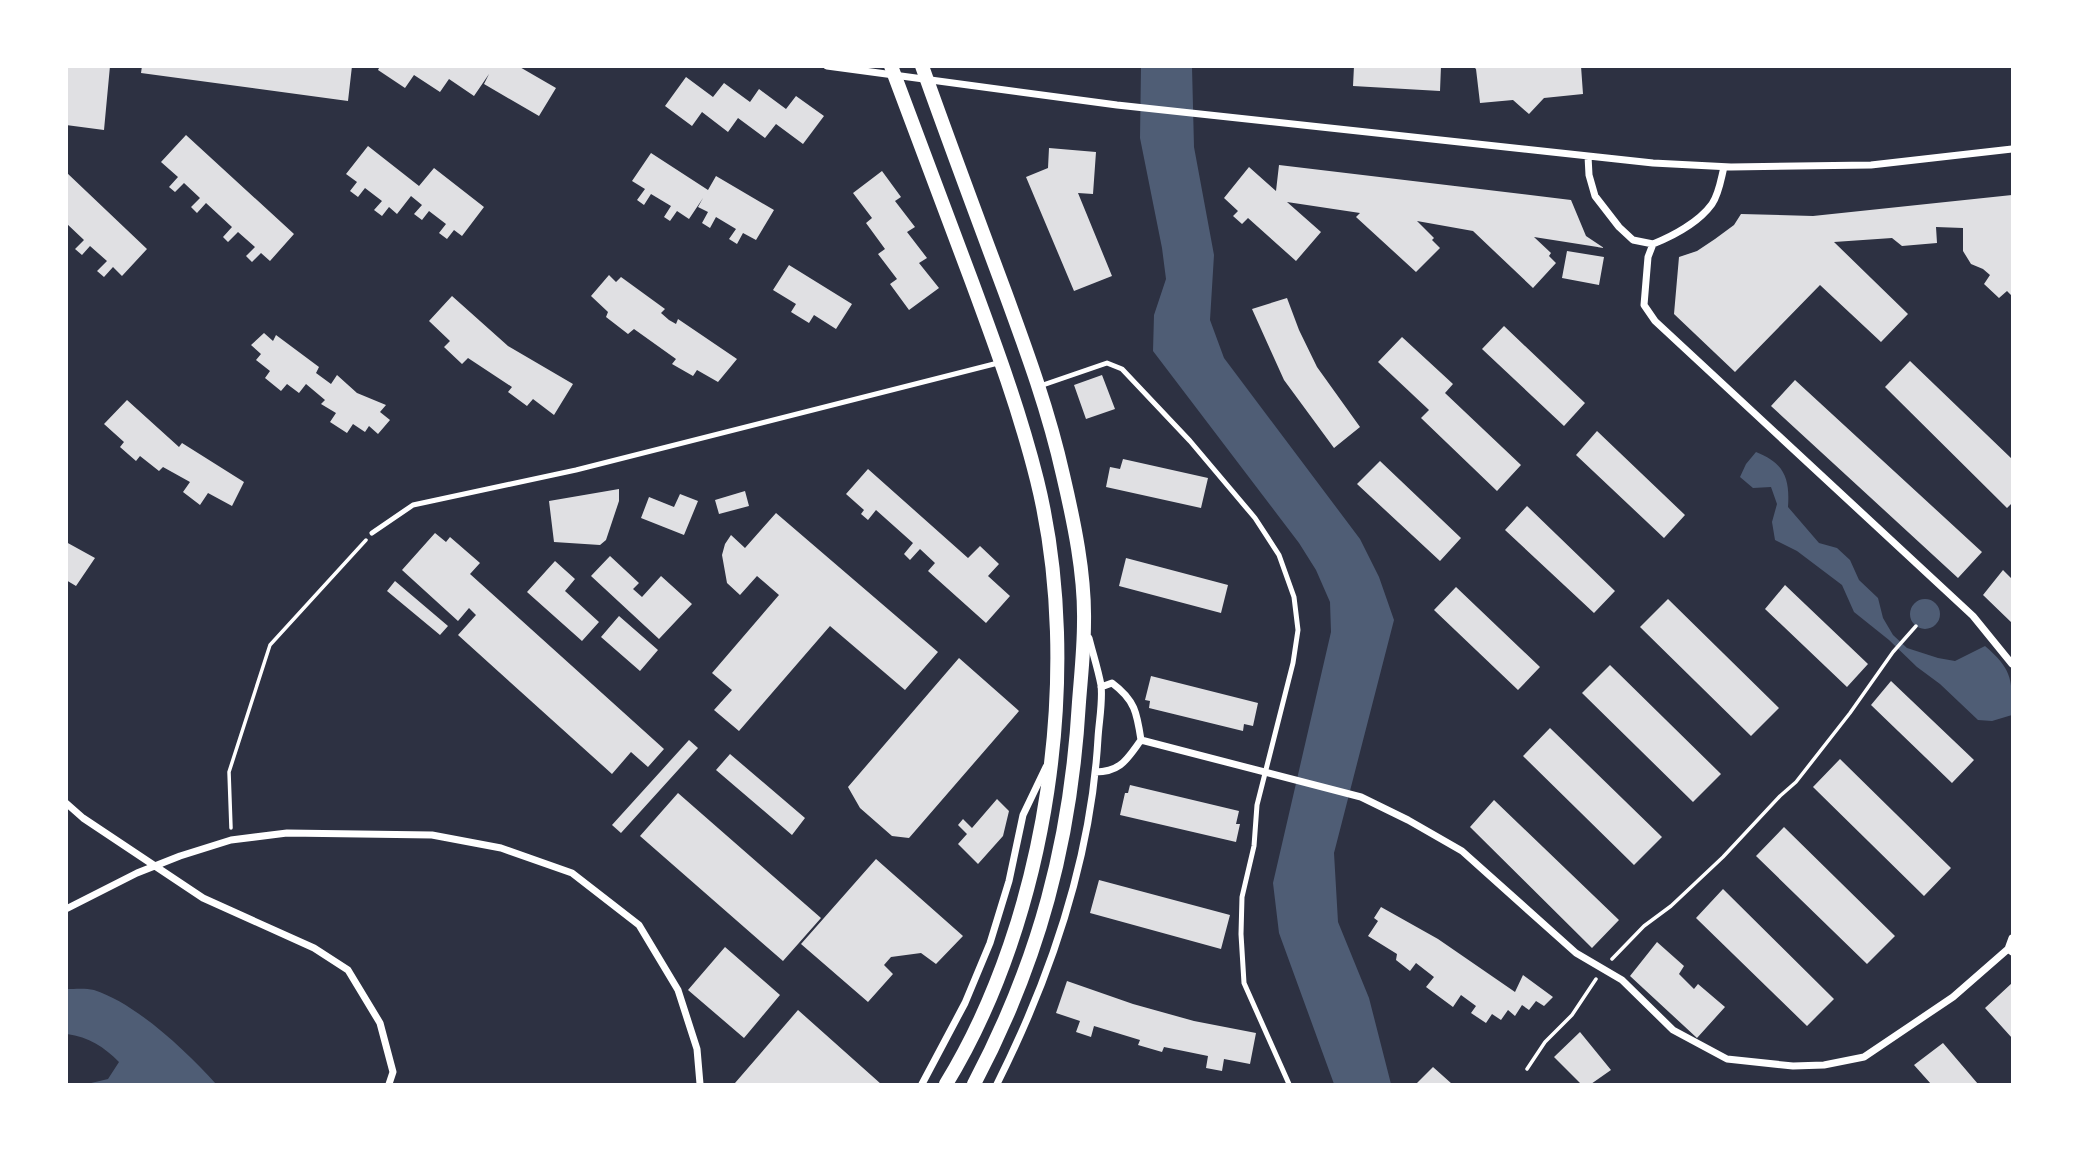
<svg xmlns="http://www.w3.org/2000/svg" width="2079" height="1151" font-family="'DejaVu Sans',sans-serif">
<rect width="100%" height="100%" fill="#2d3142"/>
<path fill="#4f5d75" d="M1141,67h51l2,80 20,108 -4,65 14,38 136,181 19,38 15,43 -60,233 4,69 31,76 22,86h-57l-55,-151 -6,-50 58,-251 -1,-30 -14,-32 -17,-27 -146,-192 1,-36 12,-36 -4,-31 -22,-110z
M1756,452c28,11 34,26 32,55l31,36 18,5 13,12 9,20 19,18 5,20 10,17 14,13 31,10 17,3 30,-15c28,24 27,34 27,69l-20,6 -14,-1 -38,-36 -23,-17 -28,-27 -35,-28 -12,-27 -45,-34 -22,-11 -3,-18 5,-18 -6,-17 -18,1 -13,-11 6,-13z
M1910 614a15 15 0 1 1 30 0a15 15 0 1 1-30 0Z
M67,989c8,0 19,-1 27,1 43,14 92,61 122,94h-129l21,-5 11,-17c-15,-15 -30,-25 -52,-28z"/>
<path fill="#e0e0e3" d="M66,66h44l-6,64 -38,-5z
M142,66h210l-4,35 -207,-28z
M380,66h138l38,22 -17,28 -55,-32 5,-10 -15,22 -25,-17 -9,13 -26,-17 -9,13 -27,-18z
M1354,66h87l-1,25 -87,-5z
M1473,66h108l2,28 -39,4 -15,16 -16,-14 -33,3 -4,-34z
M686,77l27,20 11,-14 26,19 9,-13 27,20 10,-13 28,20 -21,28 -27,-20 -11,14 -27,-20 -10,14 -26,-20 -10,14 -27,-20z
M186,135l108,99 -24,27 -9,-8 -9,9 -6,-6 9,-9 -17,-15 -10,10 -5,-5 9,-10 -26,-24 -9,10 -6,-6 9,-9 -16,-15 -9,9 -6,-5 9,-10 -17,-15z
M368,146l51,40 15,-18 50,39 -22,29 -8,-6 -7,9 -8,-6 7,-9 -17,-13 -7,9 -8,-6 8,-9 -11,-9 -14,18 -8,-7 -7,9 -8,-6 8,-9 -17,-13 -7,9 -8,-6 7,-9 -11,-8z
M1049,148l47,4 -3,42 -15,-1 34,83 -38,15 -48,-114 22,-9z
M651,153l57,37 8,-14 58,34 -18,30 -13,-7 -6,11 -8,-5 7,-10 -20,-12 -6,11 -8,-5 6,-11 -10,-5 5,-9 -14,21 -12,-8 -7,10 -6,-4 7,-11 -20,-12 -7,11 -7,-5 8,-11 -13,-8z
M1279,165l292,35 15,36 18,12 -70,-11 17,16 -2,3 7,7 -23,25 -60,-57 -56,-10 17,17 -2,2 8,8 -24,24 -60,-55 4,-4 -73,-11 34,30 -25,29 -48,-43 -6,6 -9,-8 5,-5 -14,-13 25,-31 27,24z
M882,171l19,26 -6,4 20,26 -8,5 20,26 -8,5 20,25 -30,22 -19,-26 7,-5 -19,-25 7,-5 -19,-26 6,-5 -19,-25z
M66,172l81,77 -25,27 -9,-9 -9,10 -7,-6 10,-10 -17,-15 -8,9 -7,-6 9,-9 -18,-17z
M2012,195v101l-5,-5 -8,7 -15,-14 6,-9 -7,-6 -12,-5 -8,-13v-23l-27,-1 1,16 -35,3 -10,-8 -58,4 74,72 -27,28 -61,-57 -85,87 -61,-58 5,-57 18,-6 18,-12 19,-14 7,-11 72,2z
M1567,251l37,6 -5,28 -37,-7z
M789,265l63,39 -16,25 -22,-14 -5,8 -18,-11 5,-8 -23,-14z
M609,275l7,7 5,-5 44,32 -4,4 8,7 7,4 2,-5 59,40 -19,23 -21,-12 -4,6 -21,-12 4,-5 -42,-30 -6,5 -22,-17 2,-5 -17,-16z
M452,296l56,50 65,38 -19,31 -21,-16 -6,7 -19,-14 4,-5 -44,-29 -6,6 -18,-17 6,-6 -21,-20z
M1287,298l12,32 18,37 43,60 -26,21 -50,-68 -32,-71z
M1504,326l81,77 -21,23 -82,-77z
M264,333l9,8 3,-6 43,32 -3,6 15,11 6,-9 20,18 29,12 -6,7 10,8 -12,14 -9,-8 -4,6 -12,-8 -6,9 -17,-11 6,-9 -15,-9 4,-4 -19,-16 -7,9 -12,-9 -6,7 -16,-13 5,-7 -14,-11 5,-6 -10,-9z
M1402,337l51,47 -8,9 76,72 -24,26 -76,-73 8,-8 -51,-48z
M1910,361l102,98v44l-5,5 -122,-121z
M1102,375l13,34 -29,10 -12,-34z
M1795,380l187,172 -24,26 -187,-172z
M127,400l52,47 3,-4 62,39 -12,24 -24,-13 -8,12 -17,-13 7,-10 -27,-15 -4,4 -19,-15 -4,5 -16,-14 4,-5 -20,-18z
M1597,431l88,84 -21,23 -88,-83z
M1123,459l85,19 -7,30 -95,-21 4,-20 10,2z
M1380,461l81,77 -21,23 -83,-77z
M868,469l100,89 12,-12 19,18 -11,12 22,20 -24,27 -58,-52 7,-8 -15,-14 -10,11 -6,-6 9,-11 -37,-33 -8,10 -7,-6 3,-4 -18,-16z
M619,489v12l-13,39 -6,5 -46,-3 -5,-41z
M745,491l4,15 -30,8 -4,-14z
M680,494l18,7 -14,34 -43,-17 8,-21 25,10z
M1527,506l88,85 -21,22 -89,-83z
M776,513l162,139 -33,38 -75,-64 -91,105 -25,-21 18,-20 -20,-17 67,-78 -22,-19 -17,19 -13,-12 -5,-28 3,-11 6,-9 14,13z
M435,533l11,9 4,-5 30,26 -10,11 194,175 -16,18 -17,-15 -19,22 -154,-139 18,-20 -7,-7 -11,13 -56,-51z
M66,542l29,16 -19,28 -10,-6z
M610,556l29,27 -6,6 9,8 19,-21 31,28 -33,35 -68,-63z
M1126,558l102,27 -7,28 -102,-27z
M555,561l20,18 -10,12 34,31 -17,19 -55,-49z
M2003,570l9,9v44l-29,-28z
M395,581l53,45 -8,9 -53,-44z
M1785,585l83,79 -21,23 -82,-78z
M1456,587l84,80 -22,23 -84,-80z
M1668,599l111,109 -28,28 -111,-109z
M619,616l39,34 -18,21 -39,-34z
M959,658l60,53 -110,127 -17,-2 -32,-28 -12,-21z
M1610,665l111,109 -28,28 -111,-109z
M1151,676l107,27 -5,23 -9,-2 -1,7 -94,-23 1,-7 -5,-1z
M1891,681l83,79 -22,23 -81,-78z
M1550,728l112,109 -28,28 -111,-109z
M689,740l9,8 -77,85 -9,-8z
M730,754l75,64 -13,17 -76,-65z
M1840,759l111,109 -27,28 -111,-109z
M1130,785l109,26 -3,13h4l-4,18 -116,-27 5,-22h3z
M678,793l143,125 -38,43 -143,-125z
M997,799l12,12 -6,25 -25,28 -20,-20 9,-10 -9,-9 5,-6 9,9z
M1494,800l125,120 -27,28 -122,-121z
M1784,827l111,109 -28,28 -111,-108z
M876,859l87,77 -27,28 -15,-11 -30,4 -7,8 9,9 -25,28 -67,-58z
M1099,880l131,35 -9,34 -131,-36z
M1723,889l111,110 -27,27 -111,-108z
M1381,907l57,32 77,53 8,-17 30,22 -9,9 -8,-5 -7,9 -7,-5 -7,11 -7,-6 -7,10 -9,-6 -6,9 -15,-10 5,-7 -15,-11 -8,12 -27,-20 8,-10 -18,-14 -6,8 -14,-11 1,-6 -29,-18 10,-15 -4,-3z
M1657,942l27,24 -5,8 15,15 4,-5 27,23 -28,31 -67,-62z
M725,947l55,48 -36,43 -56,-48z
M1067,981l66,23 61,17 62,12 -6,31 -26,-5 -2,12 -16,-3 2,-12 -44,-9 -2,5 -24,-7 2,-5 -46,-14 -3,11 -15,-5 4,-11 -24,-8z
M2012,983v55l-27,-30z
M798,1010l83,74 -146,-1z
M1580,1032l31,38 -20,14h-10l-27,-27z
M1943,1043l35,41h-47l-17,-19z
M1433,1067l19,17h-36z"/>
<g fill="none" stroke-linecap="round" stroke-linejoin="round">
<path stroke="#fff" stroke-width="3.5" d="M231,828l-2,-56 41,-127 96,-105
M1612,959l32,-33 27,-20 52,-49 57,-61 16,-14 54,-69 43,-61 23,-26
M1527,1069l18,-27 27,-27 24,-36"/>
<path stroke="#fff" stroke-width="5" d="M1040,386l67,-23 15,6 68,72 65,77 24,37 15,42 4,33 -5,33 -36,142 -3,41 -12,51 -1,37 3,49 45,101
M372,533l41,-28 163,-35 422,-107"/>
<path stroke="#fff" stroke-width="7" d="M827,66l290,39 536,58 78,4 140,-2 141,-16
M1588,156l1,19 6,21 24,31 14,13 20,4
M1724,167c-3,12 -5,27 -12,37 -13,18 -39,32 -59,40l-5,13 -4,48 11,16 318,295 39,48
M1101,687l11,-4c23,17 25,30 29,57l220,57 47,23 54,31 114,102 46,27 51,50 54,29 66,7 31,-1 40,-8 89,-60 55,-48
M1095,772c26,0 32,-13 46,-32
M66,803l17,15 120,80 111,50 34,22 32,53 13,49 -4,12
M66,909l71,-36 43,-17 51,-16 56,-7 145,2 69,13 71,25 67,52 39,65 19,59 3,35
M2012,938l-4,11 4,3
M922,1084l43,-81 25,-60 19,-62 14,-66 23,-48
M997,1084c54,-108 94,-224 101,-346 1,-17 5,-37 3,-53 -3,-16 -8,-31 -12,-47"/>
<path stroke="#fff" stroke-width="14" d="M891,66c27,72 54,144 81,216 24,65 48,130 65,198 47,190 11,437 -91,604
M922,66c27,76 55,151 83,226 22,60 44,120 58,183 11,47 22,99 21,147 0,27 -3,54 -5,80 -8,139 -40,259 -105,382"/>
</g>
<rect width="2079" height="1151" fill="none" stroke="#ffffff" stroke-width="136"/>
</svg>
